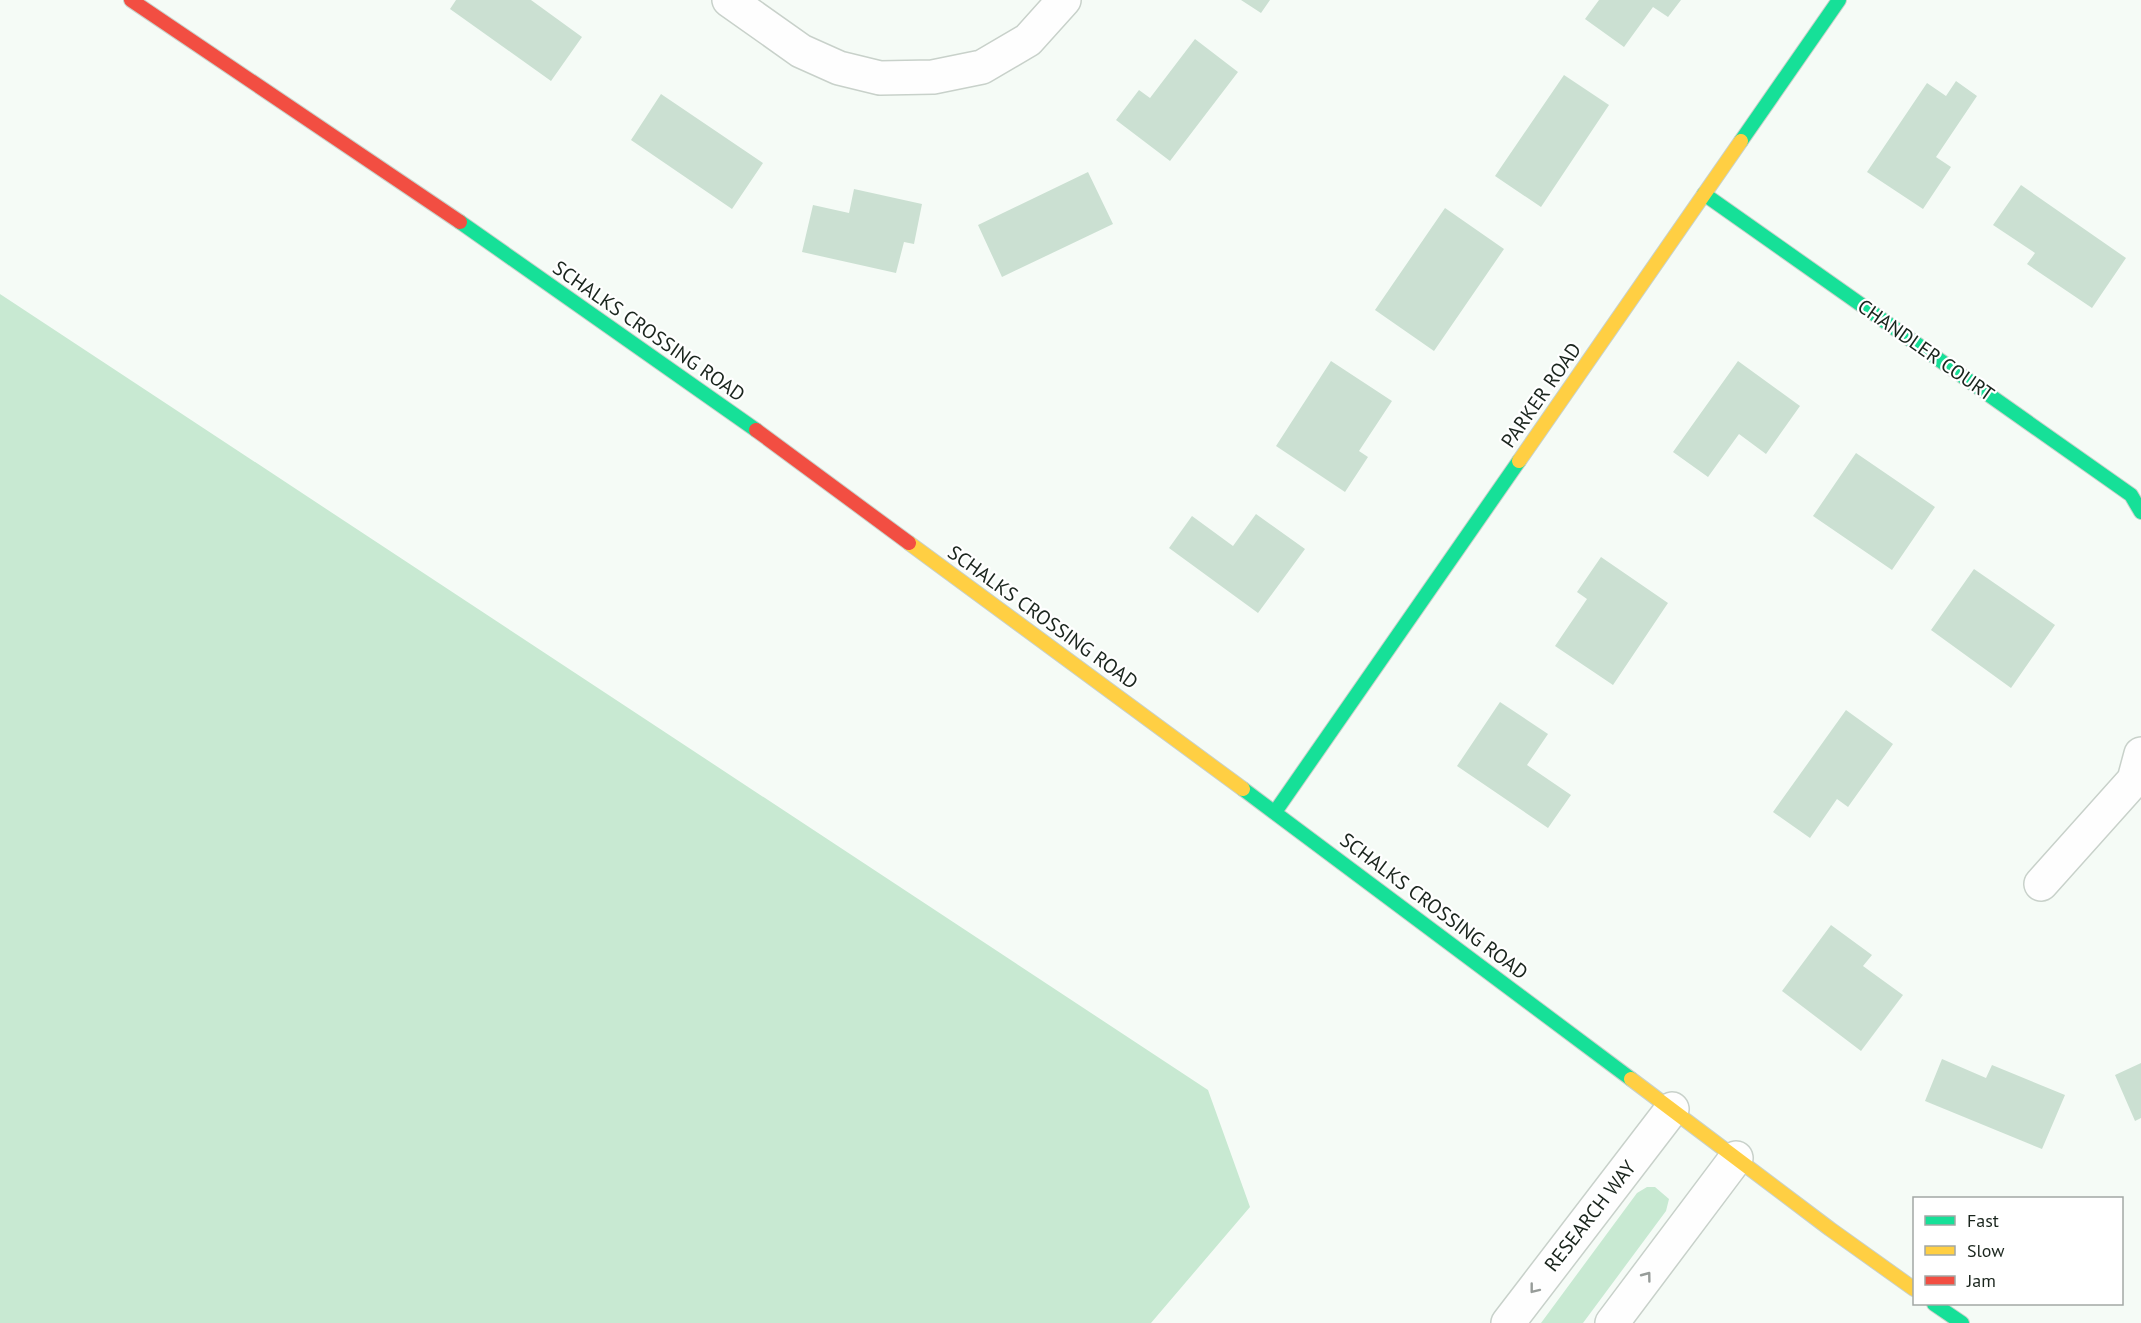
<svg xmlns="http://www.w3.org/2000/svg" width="2141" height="1323" font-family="'PT Sans',sans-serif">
<rect width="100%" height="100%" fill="#f5fbf6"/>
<path fill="#c8e9d2" d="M0,294l1208,796 42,117 -99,116h-1151z
M1647,1187h8l14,12 -3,12 -83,112h-42l96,-130z"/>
<path fill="#cbe0d2" d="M456,0h75l51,37 -31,44 -101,-72z
M1241,0h29l-9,13z
M1599,0h82l-13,17 -15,-10 -29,40 -39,-28z
M1195,39l43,33 -68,89 -54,-41 23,-30 11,8z
M1564,75l45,30 -68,102 -46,-31z
M1956,81l21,15 -41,61 15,10 -28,42 -56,-37 60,-89 19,13z
M661,94l102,69 -31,46 -101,-69z
M1088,172l25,52 -111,53 -24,-52z
M2021,185l105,73 -34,50 -65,-44 8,-11 -42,-28z
M854,189l68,15 -8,40 -10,-2 -8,31 -94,-21 11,-47 36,8z
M1445,208l59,41 -70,102 -59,-41z
M1331,361l61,40 -33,50 9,6 -23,35 -69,-46z
M1738,361l62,45 -34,48 -27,-20 -31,43 -35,-25z
M1856,453l79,54 -43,63 -79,-54z
M1256,514l49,35 -47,64 -89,-65 23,-32 41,30z
M1601,557l67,46 -55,82 -58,-39 32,-47 -10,-7z
M1974,569l81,56 -44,63 -80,-58z
M1500,702l48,32 -21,31 44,30 -23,33 -91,-62z
M1846,710l47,34 -45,63 -11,-8 -27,39 -37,-26z
M1831,925l41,30 -9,11 40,29 -42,56 -79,-60z
M1942,1059l44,19 6,-13 73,30 -23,54 -117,-48z
M2141,1063v55l-6,3 -20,-46z"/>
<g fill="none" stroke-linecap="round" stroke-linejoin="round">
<g stroke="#c8d1ca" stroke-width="36">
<path id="street" d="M729,0l72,51 38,17 41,10 53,-1 49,-10 46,-27 36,-40
M2041,884l93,-104 7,-26
M1508,1323l164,-214
M1612,1323l124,-165"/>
</g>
<g stroke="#c8d1ca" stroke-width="16">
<path id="fast" d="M1741,141l98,-141
M1704,194l427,301 10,17
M460,222l296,208
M1243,789l388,290
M1275,812l244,-351
M1934,1304l28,19"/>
</g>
<g stroke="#c8d1ca" stroke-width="16">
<path id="slow" d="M1519,461l222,-320
M909,543l334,246
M1631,1079l199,150 84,60"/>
</g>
<g stroke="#c8d1ca" stroke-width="16">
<path id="jam" d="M131,0l329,222
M756,430l153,113"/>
</g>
<use href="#street" stroke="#fefefe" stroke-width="33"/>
<use href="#fast" stroke="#16e098" stroke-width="14"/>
<use href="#slow" stroke="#ffcf43" stroke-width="14"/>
<use href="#jam" stroke="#f24e42" stroke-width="14"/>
</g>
<defs><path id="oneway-chevron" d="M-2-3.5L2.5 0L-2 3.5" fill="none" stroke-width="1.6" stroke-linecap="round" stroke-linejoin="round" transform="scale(1.5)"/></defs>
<g stroke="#979c99">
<use href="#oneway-chevron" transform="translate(1647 1276) rotate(-53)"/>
<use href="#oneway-chevron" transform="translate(1534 1289) rotate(128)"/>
</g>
<g text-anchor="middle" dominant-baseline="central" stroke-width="4.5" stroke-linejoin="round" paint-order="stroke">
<g font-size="20" fill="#1a251d" stroke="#fff">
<text transform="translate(649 331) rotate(35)">SCHALKS CROSSING ROAD</text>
<text transform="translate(1926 350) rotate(35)">CHANDLER COURT</text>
<text transform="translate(1541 395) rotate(-55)">PARKER ROAD</text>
<text transform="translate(1043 617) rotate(36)">SCHALKS CROSSING ROAD</text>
<text transform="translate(1434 906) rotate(37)">SCHALKS CROSSING ROAD</text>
<text transform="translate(1590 1216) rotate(-52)">RESEARCH WAY</text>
</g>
</g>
<rect x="1913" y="1197" width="210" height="108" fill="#ffffff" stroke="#a3a8a5" stroke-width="1.5"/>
<rect x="1925" y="1216" width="30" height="9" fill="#16e098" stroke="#a3a8a5" stroke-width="1.5"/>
<text x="1967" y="1227" font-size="18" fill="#1a251d">Fast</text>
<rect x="1925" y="1246" width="30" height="9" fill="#ffcf43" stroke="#a3a8a5" stroke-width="1.5"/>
<text x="1967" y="1257" font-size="18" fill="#1a251d">Slow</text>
<rect x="1925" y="1276" width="30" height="9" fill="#f24e42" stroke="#a3a8a5" stroke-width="1.5"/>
<text x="1967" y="1287" font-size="18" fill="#1a251d">Jam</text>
</svg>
